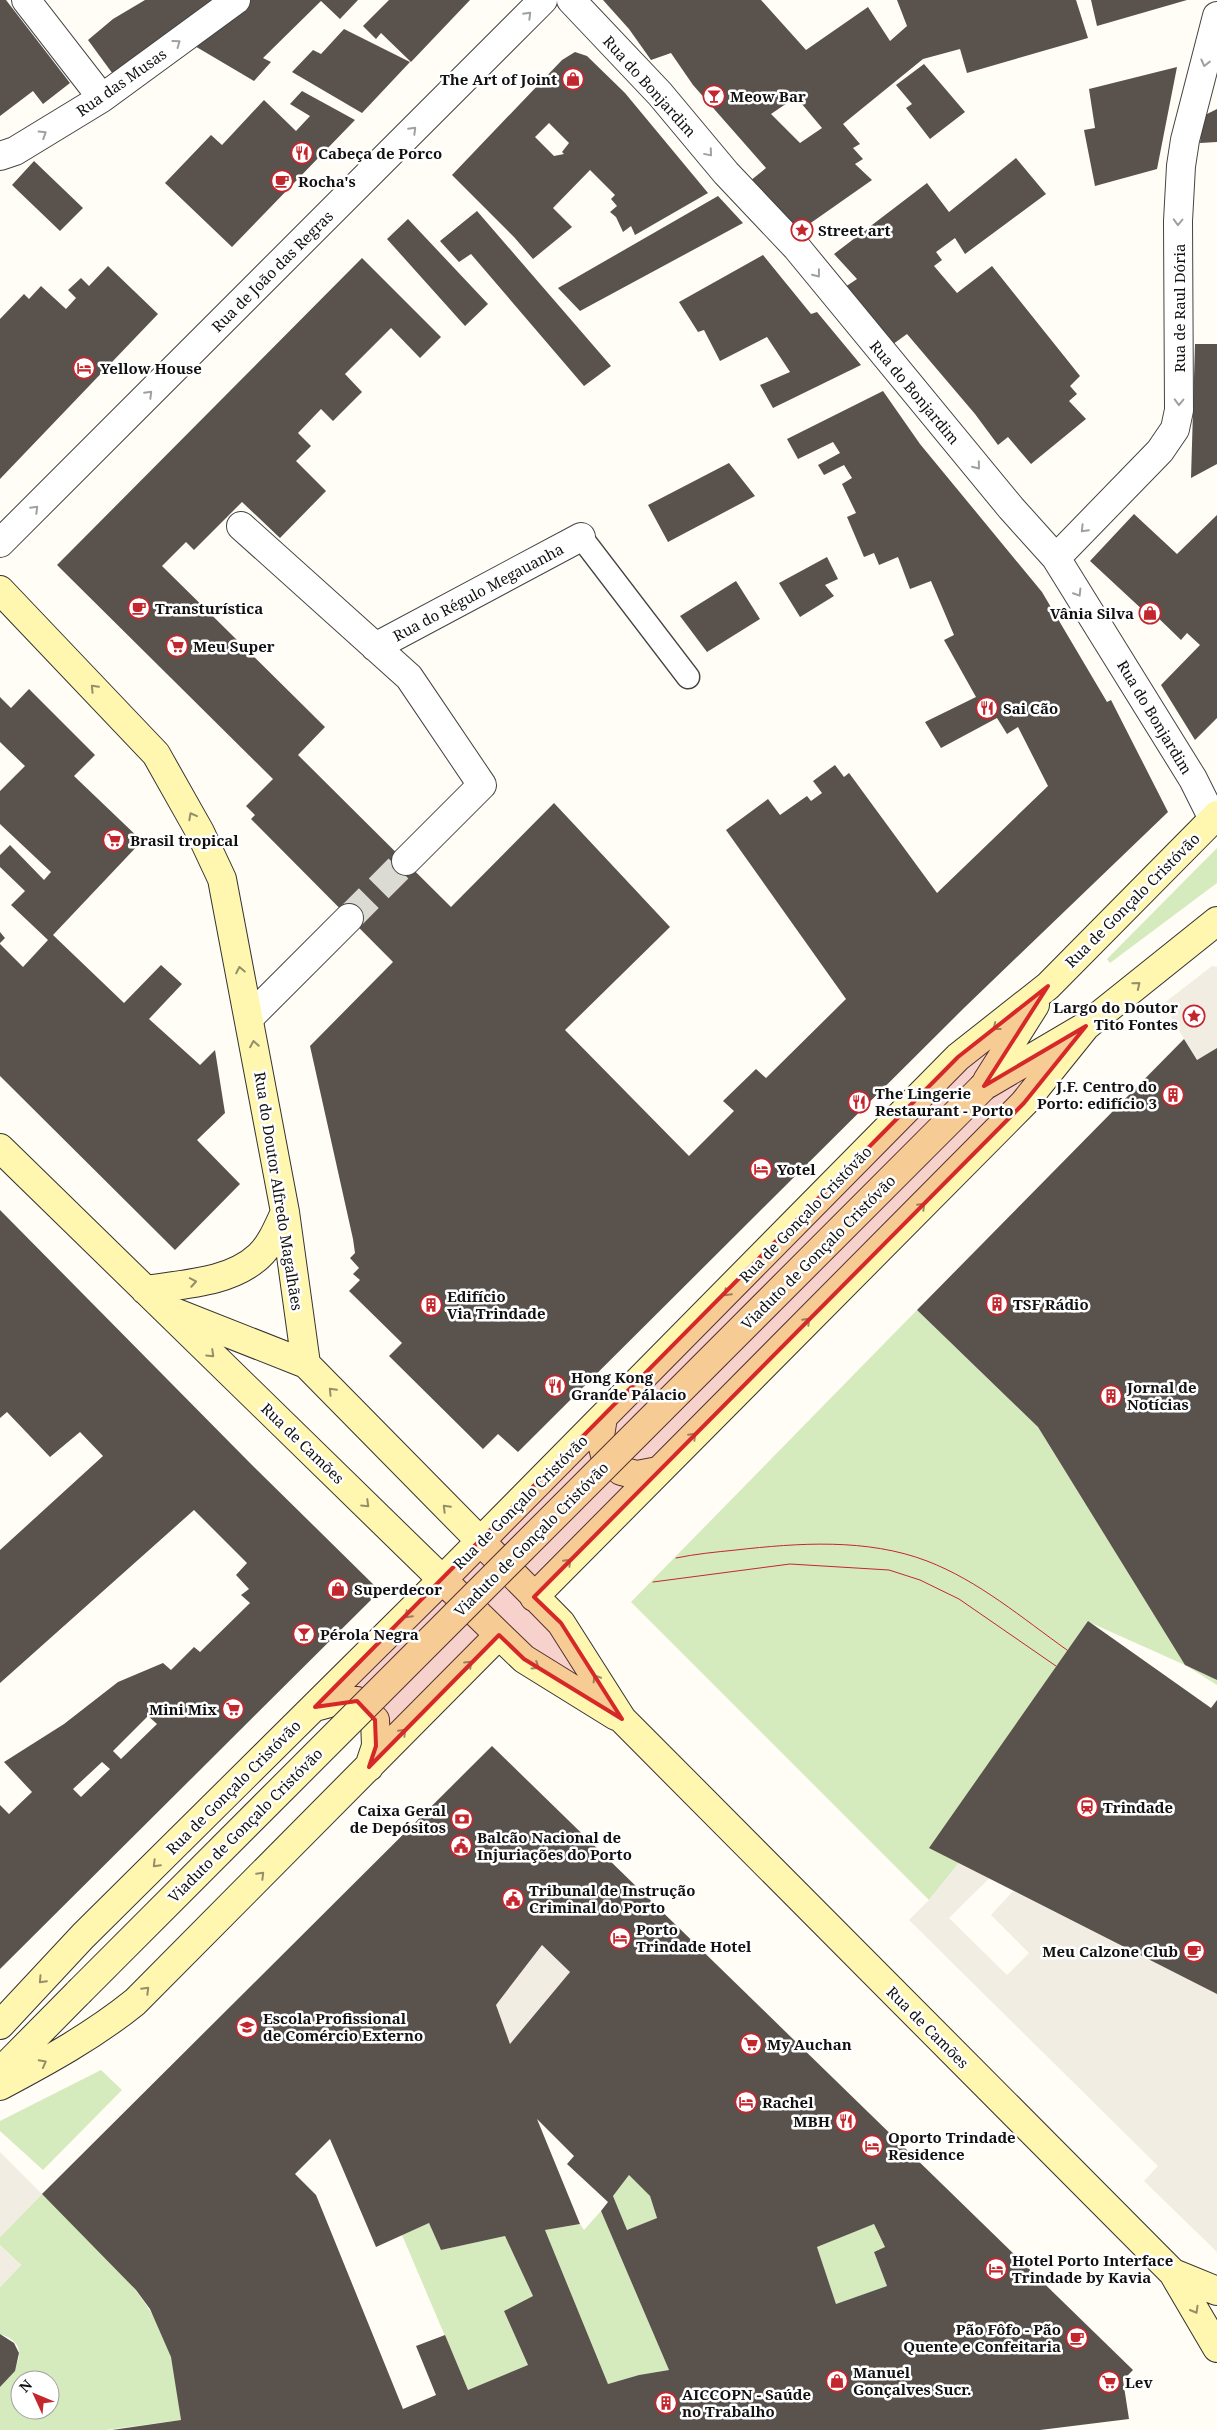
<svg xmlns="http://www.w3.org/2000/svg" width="1217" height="2430" font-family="'Noto Serif',serif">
<rect width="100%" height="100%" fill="#fffdf5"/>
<path fill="#d5ebbd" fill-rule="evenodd" d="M1217,848v35l-107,80 -3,-4z
M917,1310l121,117 147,238 32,15v5l-32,-20 -94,-42 120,85 6,144 -187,-62 -72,74 -29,36 -298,-298z
M101,2070l21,20 -79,80 -43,-39v-10z
M629,2175l21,21 7,22 -30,12 -14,-34z
M42,2194c45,44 112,100 129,162 6,21 7,43 10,64l-75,10h-106v-43c16,-17 34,-42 0,-53v-47l21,-22 -21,-20v-8zM20,2380h30v30h-30z
M601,2211l68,159 -30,5 -31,9 -63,-154 35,-6 4,6z
M429,2223l12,27 64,-14 28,60 -29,15 24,54 -60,25 -66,-155z
M874,2224l11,23 -11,5 13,34 -51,18 -19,-57z"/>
<path fill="#f1ede2" d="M1212,966l5,1v81l-20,12 -34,-56z
M1030,1790l-18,66 -63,62 58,57 22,-22 -38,-38 22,-24 204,103v258l-73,-71 14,-15 -249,-246 20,-20 29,-36z
M542,1945l28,27 -60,72 -14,-39z
M0,2152l42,42 -42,43z
M0,2245l21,20 -21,22z"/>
<path fill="#5a524d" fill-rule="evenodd" d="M0,0h6l64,83 -27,21 -10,-13 -33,25z
M145,0h83l-110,81 -30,-41 25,-21z
M250,0h108l-18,19 -19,-18 -58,57 8,4 -17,19 -66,-39z
M389,0h81l-59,62 -30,-29 -5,6 -13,-13z
M603,0h158l45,50 62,-43 22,34 17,-15 -10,-26h179l12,38 -121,35 -7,-24 -37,10 -80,65 17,20 -7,4 10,11 -8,5 17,16 -77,54 -45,-53 16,-13 -73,-83 -22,-32 -20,7 -22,-31zM796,97l26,31 -22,15 -29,-29z
M1091,0h96l-90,26z
M344,29l66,33 -48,51 -70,-41 21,-22 8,4z
M575,52l12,4 38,37 83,100 -73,42 -4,-9 -8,6 -7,-15 -6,-5 7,-6 -6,-7 4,-4 -25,-25 -37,38 19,19 -39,32 -19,-22 -62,-62 110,-115zM549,123l20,20 -7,9 2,2 -10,2 -19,-19z
M924,64l41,48 -35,27 -24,-31 6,-4 -16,-19z
M1177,67l-20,102 -62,17 -11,-56 11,-2 -6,-39z
M302,91l53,29 -123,127 -67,-64 46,-48 11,10 42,-45 32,31 14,-15 -20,-12z
M1217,109v33l-17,1 3,-27z
M1016,158l30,36 -81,60 -10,-16 -19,14 6,8 -8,6 23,27 35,-27 88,110 -10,10 7,8 -8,7 17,18 -55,45 -23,-27 -10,8 -23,-31 -68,-80 -18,13 -47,-58 15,-10 -23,-25 93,-71 22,29z
M34,161l49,47 -23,23 -48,-46z
M718,196l25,27 -163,88 -22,-23z
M477,211l134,155 -27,20 -113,-132 -12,8 -19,-21z
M408,219l80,85 -23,22 -78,-87z
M763,255l48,59 6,-2 44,53 -88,43 -13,-23 30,-13 -23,-35 -47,24 -16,-31 -6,2 -19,-30z
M362,258l79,79 -21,21 -29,-30 -46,46 17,18 -29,29 -12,-12 -23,24 13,13 -15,15 30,30 -46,47 -38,-36 -48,48 -8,-8 -24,24 163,161 -27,28 153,152 103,-104 116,124 -105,103 124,126 45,-45 -11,-10 33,-32 10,9 80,-79 -120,-169 42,-31 12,16 27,-19 4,5 11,-8 -9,-12 22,-16 9,12 5,-4 3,4 85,116 111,-107 -30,-59 -11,7 -10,-16 -56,30 -16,-26 51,-25 -32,-57 10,-5 -23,-54 -21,8 -12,-32 -19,8 -5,-12 -10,4 -17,-40 9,-4 -14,-29 10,-6 -8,-13 -20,10 -6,-10 22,-12 -7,-11 -35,17 -11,-20 96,-48 37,53 122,148 65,110 4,-2 57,112 -203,195 -447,445 -20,-18 -15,15 -94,-93 13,-13 -53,-52 11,-11 -7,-6 6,-6 -9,-10 5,-5 -2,-14 -43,-193 83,-84 -142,-143 4,-4 -9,-9 27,-27 -216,-214z
M108,266l50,48 -158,165v-160l24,-25 5,5 12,-13 25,23 10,-11 -8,-8 13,-12 8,8z
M1195,344h22v120l-26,14z
M729,463l26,33 -87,46 -20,-37z
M1134,514l43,40 40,-39v203l-22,22 -34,-55 39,-40 -13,-12 -6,7 -31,-30 -4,3 -56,-52z
M827,557l11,22 -13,6 9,11 -34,21 -21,-34z
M736,581l24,38 -53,33 -27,-36z
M29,689l66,66 -21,21 68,65 -89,94 71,68 37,-38 21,19 -33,35 51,46 15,-15 10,63 -28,27 43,44 -65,66 -175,-174v-132l23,23 25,-27 -37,-35 14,-14 -25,-24v-12l10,-10 34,35 7,-8 -51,-48v-33l25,-25 -25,-24v-45l11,11z
M0,932l5,6 -5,5z
M1184,1039l13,21 20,-12v632l-32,-15 -147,-238 -121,-117z
M0,1210l248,251 132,130 -380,378v-164l9,9 23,-22 -28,-30 60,-38 54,-42 45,-19 8,7 23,-23 6,5 50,-49 -9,-8 8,-6 -13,-14 11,-12 -53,-53 -194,173v-133l103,-94 -23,-24 -30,25 -43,-45 -7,6zM148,1716l9,8 -36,35 -8,-8zM102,1762l8,7 -29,28 -8,-8z
M1088,1621l123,87 6,-8v294l-288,-146z
M492,1746l641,624 -10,10 6,39 -89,11h-928l69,-10 -10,-63 -21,-48 -14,-19 -94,-96zM542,1945l28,27 -60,72 -14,-39zM537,2119l37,37 -7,8 41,38 -7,9 68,159 -30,5 -31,9 -63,-154 35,-6zM330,2139l46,108 53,-24 12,27 64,-14 28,60 -29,15 24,54 -60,25 -23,-55 -29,11 20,49 -33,14 -87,-214 -21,-21zM629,2175l21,21 7,22 -30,12 -14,-34zM874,2224l11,23 -11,5 13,34 -51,18 -19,-57z
M0,2334l14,9 5,10 -4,18 -15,16z"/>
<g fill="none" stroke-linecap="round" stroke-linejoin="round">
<path stroke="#dbdad3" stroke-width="28" stroke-dasharray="28 14" stroke-linecap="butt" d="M349,918l57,-57"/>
<g stroke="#444" stroke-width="25">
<path id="lane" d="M581,537l107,140"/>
</g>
<g stroke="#444" stroke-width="30">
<path id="street" d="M26,0l76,98
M571,0l89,94 66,79 71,75 214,260 45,50 137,221 20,40
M0,156l15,-5 87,-53 134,-98
M241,526l168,151 73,108 -76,76
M0,543l543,-543
M1056,558l104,-107 15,-22 4,-19 -1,-189 3,-55 4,-26 32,-124
M375,647l206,-110
M249,1018l100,-100"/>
</g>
<g stroke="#333" stroke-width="30">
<path id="secondary" d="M0,590l156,164 44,78 22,47 63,333 21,152
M987,1081l48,-76
M984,1086l102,-60 131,-105
M0,1148l499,487 25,24 92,57
M145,1290c38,-6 85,-7 114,-34 12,-11 19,-29 26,-44
M164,1308l142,56 255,259 61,96 551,554 44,75
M603,1417l-3,19 5,19 16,16 16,4 21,-4
M534,1597l490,-494 62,-77
M315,1707l22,-6h20l18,19 1,26 -7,21
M0,2025l83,-89 359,-356 516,-523 90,-71 169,-171
M0,2072l79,-80
M0,2086c47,-25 93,-50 135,-84l364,-367
M1173,2273l44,18"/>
</g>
<use href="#lane" stroke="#fff" stroke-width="22"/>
<use href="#street" stroke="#fff" stroke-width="28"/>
<use href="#secondary" stroke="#fff6b0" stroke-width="28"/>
<path stroke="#c4262e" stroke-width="1" d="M676,1558c19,-4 40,-6 60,-8 62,-7 131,-12 191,11 52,20 95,57 140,89
M653,1582l137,-18 99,6 31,10 39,19 97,67"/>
<g stroke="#333" stroke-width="30" stroke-linecap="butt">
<path id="secondary-bridge" d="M79,1992l905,-906"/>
</g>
<use href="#secondary-bridge" stroke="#fff6b0" stroke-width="28"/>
</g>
<defs><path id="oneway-chevron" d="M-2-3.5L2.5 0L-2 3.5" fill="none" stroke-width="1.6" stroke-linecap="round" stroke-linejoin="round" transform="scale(1.25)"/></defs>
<g stroke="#a0a0a0">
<use href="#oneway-chevron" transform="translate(528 15) rotate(-45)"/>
<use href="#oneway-chevron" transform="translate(177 43) rotate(-36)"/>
<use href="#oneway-chevron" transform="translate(1205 63) rotate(104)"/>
<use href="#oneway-chevron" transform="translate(413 130) rotate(-45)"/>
<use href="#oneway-chevron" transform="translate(43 134) rotate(-32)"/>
<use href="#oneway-chevron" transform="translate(709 153) rotate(50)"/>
<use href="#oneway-chevron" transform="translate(1178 222) rotate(91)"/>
<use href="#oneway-chevron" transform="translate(817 274) rotate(52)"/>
<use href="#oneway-chevron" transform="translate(149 394) rotate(-45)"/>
<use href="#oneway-chevron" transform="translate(1179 402) rotate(91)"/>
<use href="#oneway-chevron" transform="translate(977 466) rotate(51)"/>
<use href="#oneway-chevron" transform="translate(35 509) rotate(-45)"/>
<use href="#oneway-chevron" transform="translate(1084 529) rotate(134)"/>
<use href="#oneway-chevron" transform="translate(1078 593) rotate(58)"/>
</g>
<g stroke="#948f68">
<use href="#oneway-chevron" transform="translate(94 688) rotate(-134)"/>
<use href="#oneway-chevron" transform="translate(192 816) rotate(-118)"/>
<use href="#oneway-chevron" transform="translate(240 970) rotate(-101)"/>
<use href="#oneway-chevron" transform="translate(1137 985) rotate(-39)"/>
<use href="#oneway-chevron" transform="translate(996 1027) rotate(142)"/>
<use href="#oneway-chevron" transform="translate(254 1044) rotate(-100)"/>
<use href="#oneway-chevron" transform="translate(922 1206) rotate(-45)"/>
<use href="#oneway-chevron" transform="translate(193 1282) rotate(-10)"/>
<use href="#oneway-chevron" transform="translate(727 1293) rotate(135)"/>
<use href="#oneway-chevron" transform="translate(807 1321) rotate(-45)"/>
<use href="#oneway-chevron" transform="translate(211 1354) rotate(44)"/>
<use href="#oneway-chevron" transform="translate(332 1391) rotate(-134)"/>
<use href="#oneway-chevron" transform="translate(693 1436) rotate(-45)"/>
<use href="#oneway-chevron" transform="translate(366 1504) rotate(44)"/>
<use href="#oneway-chevron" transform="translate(446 1508) rotate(-135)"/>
<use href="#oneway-chevron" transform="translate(568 1562) rotate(-46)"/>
<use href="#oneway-chevron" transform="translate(408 1615) rotate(135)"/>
<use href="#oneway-chevron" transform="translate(469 1664) rotate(-44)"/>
<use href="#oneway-chevron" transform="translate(536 1666) rotate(32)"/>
<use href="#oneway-chevron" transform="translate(596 1678) rotate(-122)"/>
<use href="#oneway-chevron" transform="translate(403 1732) rotate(-46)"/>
<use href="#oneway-chevron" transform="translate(156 1864) rotate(135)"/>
<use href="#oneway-chevron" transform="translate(261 1875) rotate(-45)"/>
<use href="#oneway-chevron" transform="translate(42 1980) rotate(133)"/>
<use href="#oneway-chevron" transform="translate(146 1990) rotate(-45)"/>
<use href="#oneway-chevron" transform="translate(43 2063) rotate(-28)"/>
<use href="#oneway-chevron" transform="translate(1195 2310) rotate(60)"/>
</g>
<path fill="#d62828" fill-opacity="0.2" stroke="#d62828" stroke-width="4" stroke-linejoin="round" d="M1048,986l-64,100 102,-60 -62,77 -490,494 27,26 61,96 -98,-60 -25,-24 -130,132 7,-21 -1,-26 -18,-19 -42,6 643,-650z"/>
<defs>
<g id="shop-ring" transform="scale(1.125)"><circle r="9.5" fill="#fff" stroke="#c4262e" stroke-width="1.5"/><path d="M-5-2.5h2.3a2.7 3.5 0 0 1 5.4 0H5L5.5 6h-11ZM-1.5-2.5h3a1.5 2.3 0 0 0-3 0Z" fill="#c4262e"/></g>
<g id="bar-ring" transform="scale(1.125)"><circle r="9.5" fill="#fff" stroke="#c4262e" stroke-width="1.5"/><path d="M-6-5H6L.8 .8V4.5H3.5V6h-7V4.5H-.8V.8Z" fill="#c4262e"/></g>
<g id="restaurant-ring" transform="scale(1.125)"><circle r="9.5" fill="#fff" stroke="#c4262e" stroke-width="1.5"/><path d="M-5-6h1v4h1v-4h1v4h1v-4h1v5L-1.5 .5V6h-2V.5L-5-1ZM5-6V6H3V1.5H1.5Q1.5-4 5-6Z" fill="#c4262e"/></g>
<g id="cafe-ring" transform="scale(1.125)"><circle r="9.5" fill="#fff" stroke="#c4262e" stroke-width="1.5"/><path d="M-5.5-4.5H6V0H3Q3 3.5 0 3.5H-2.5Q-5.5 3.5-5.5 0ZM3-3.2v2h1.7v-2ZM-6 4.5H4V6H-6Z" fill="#c4262e"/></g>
<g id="sight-ring" transform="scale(1.125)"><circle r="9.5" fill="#fff" stroke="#c4262e" stroke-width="1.5"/><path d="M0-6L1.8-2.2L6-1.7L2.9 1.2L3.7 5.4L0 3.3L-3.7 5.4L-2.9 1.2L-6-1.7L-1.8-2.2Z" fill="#c4262e"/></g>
<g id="hotel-ring" transform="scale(1.125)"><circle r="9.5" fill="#fff" stroke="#c4262e" stroke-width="1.5"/><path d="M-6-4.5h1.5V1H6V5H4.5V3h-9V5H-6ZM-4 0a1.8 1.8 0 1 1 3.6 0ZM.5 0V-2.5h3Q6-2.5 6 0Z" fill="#c4262e"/></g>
<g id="supermarket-ring" transform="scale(1.125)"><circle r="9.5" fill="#fff" stroke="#c4262e" stroke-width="1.5"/><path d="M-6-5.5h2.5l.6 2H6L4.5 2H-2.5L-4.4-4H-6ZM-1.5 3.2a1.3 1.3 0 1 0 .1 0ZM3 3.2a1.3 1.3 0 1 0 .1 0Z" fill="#c4262e"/></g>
<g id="building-ring" transform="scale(1.125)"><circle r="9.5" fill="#fff" stroke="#c4262e" stroke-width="1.5"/><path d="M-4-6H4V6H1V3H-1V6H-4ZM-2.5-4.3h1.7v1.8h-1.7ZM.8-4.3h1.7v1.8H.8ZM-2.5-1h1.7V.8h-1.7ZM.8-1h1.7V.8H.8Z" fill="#c4262e"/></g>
<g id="station-ring" transform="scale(1.125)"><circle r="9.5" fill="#fff" stroke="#c4262e" stroke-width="1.5"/><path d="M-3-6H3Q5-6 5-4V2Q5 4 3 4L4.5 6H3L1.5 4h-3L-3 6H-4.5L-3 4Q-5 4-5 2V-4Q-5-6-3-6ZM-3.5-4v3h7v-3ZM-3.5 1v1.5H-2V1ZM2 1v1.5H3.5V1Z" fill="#c4262e"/></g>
<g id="bank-ring" transform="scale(1.125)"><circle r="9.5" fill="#fff" stroke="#c4262e" stroke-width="1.5"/><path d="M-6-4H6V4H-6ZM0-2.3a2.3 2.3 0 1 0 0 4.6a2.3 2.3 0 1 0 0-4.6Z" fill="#c4262e"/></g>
<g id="civic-ring" transform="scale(1.125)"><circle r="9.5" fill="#fff" stroke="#c4262e" stroke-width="1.5"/><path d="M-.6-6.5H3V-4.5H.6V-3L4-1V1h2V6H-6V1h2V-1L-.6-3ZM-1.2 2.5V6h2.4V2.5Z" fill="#c4262e"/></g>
<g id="school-ring" transform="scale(1.125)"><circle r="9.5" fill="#fff" stroke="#c4262e" stroke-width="1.5"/><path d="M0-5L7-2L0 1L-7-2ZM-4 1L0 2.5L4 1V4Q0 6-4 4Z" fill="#c4262e"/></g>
</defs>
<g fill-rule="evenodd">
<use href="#shop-ring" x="573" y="79"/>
<use href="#bar-ring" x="714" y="96"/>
<use href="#restaurant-ring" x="302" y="153"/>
<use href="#cafe-ring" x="282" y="181"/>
<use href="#sight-ring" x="802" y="230"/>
<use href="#hotel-ring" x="84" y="368"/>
<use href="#cafe-ring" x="139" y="608"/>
<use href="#shop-ring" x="1150" y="613"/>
<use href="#supermarket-ring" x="177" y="646"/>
<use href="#restaurant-ring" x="987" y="708"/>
<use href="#supermarket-ring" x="114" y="840"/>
<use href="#sight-ring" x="1194" y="1016"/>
<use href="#building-ring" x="1173" y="1095"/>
<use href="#restaurant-ring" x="859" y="1102"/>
<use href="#hotel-ring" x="761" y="1169"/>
<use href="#building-ring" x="997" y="1304"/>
<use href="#building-ring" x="431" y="1305"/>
<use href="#restaurant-ring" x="555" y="1386"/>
<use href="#building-ring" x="1111" y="1396"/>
<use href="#shop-ring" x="338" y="1589"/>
<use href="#bar-ring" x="304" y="1634"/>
<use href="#supermarket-ring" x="233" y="1709"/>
<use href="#station-ring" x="1087" y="1807"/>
<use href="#bank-ring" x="462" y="1819"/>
<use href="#civic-ring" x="461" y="1846"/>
<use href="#civic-ring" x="513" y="1899"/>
<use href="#hotel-ring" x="620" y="1938"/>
<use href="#cafe-ring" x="1194" y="1951"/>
<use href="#school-ring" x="247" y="2027"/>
<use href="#supermarket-ring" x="751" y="2044"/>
<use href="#hotel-ring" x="746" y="2102"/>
<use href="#restaurant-ring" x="846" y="2121"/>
<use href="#hotel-ring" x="872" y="2146"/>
<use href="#hotel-ring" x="996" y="2269"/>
<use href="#cafe-ring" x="1077" y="2338"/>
<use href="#shop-ring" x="837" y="2381"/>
<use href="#supermarket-ring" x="1109" y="2382"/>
<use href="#building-ring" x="666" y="2403"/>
</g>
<g text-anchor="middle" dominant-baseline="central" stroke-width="5" stroke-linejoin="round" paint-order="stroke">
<g font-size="15" font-weight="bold" fill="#111" stroke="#fff" text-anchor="start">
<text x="557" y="79" text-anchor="end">The Art of Joint</text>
<text x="730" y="96">Meow Bar</text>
<text x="318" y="153">Cabeça de Porco</text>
<text x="298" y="181">Rocha's</text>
<text x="818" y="230">Street art</text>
<text x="100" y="368">Yellow House</text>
<text x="155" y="608">Transturística</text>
<text x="1134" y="613" text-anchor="end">Vânia Silva</text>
<text x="193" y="646">Meu Super</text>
<text x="1003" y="708">Sai Cão</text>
<text x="130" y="840">Brasil tropical</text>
<text x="1178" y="1007" text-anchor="end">Largo do Doutor<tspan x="1178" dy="17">Tito Fontes</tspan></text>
<text x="1157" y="1086" text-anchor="end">J.F. Centro do<tspan x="1157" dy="17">Porto: edifício 3</tspan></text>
<text x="875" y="1093">The Lingerie<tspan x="875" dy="17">Restaurant - Porto</tspan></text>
<text x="777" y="1169">Yotel</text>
<text x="447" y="1296">Edifício<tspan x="447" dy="17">Via Trindade</tspan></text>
<text x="1013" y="1304">TSF Rádio</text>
<text x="571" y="1377">Hong Kong<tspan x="571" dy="17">Grande Pálacio</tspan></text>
<text x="1127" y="1387">Jornal de<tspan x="1127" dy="17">Notícias</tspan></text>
<text x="354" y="1589">Superdecor</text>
<text x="320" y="1634">Pérola Negra</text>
<text x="217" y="1709" text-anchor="end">Mini Mix</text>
<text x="1103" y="1807">Trindade</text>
<text x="446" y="1810" text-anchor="end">Caixa Geral<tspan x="446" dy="17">de Depósitos</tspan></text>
<text x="477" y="1837">Balcão Nacional de<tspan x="477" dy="17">Injuriações do Porto</tspan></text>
<text x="529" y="1890">Tribunal de Instrução<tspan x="529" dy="17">Criminal do Porto</tspan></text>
<text x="636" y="1929">Porto<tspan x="636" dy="17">Trindade Hotel</tspan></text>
<text x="1178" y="1951" text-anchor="end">Meu Calzone Club</text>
<text x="263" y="2018">Escola Profissional<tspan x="263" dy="17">de Comércio Externo</tspan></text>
<text x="767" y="2044">My Auchan</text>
<text x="762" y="2102">Rachel</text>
<text x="830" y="2121" text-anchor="end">MBH</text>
<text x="888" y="2137">Oporto Trindade<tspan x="888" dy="17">Residence</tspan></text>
<text x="1012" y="2260">Hotel Porto Interface<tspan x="1012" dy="17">Trindade by Kavia</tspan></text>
<text x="1061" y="2329" text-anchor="end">Pão Fôfo - Pão<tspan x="1061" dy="17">Quente e Confeitaria</tspan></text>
<text x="853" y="2372">Manuel<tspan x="853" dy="17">Gonçalves Sucr.</tspan></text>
<text x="1125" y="2382">Lev</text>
<text x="682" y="2394">AICCOPN - Saúde<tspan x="682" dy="17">no Trabalho</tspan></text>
</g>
<g font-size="15" fill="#111" stroke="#fff">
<text transform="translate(121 82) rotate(-35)">Rua das Musas</text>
<text transform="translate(650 86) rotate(48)">Rua do Bonjardim</text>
<text transform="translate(272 271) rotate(-45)">Rua de João das Regras</text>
<text transform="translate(1179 308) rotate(-90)">Rua de Raul Dória</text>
<text transform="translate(915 392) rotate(50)">Rua do Bonjardim</text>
<text transform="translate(478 592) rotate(-28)">Rua do Régulo Megauanha</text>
<text transform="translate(1155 717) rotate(59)">Rua do Bonjardim</text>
<text transform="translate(1132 900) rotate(-45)">Rua de Gonçalo Cristóvão</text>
<text transform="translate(279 1191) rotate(81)">Rua do Doutor Alfredo Magalhães</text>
<text transform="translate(805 1214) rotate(-46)">Rua de Gonçalo Cristóvão</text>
<text transform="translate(818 1252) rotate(-45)">Viaduto de Gonçalo Cristóvão</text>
<text transform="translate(303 1443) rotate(44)">Rua de Camões</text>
<text transform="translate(520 1502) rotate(-45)">Rua de Gonçalo Cristóvão</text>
<text transform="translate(531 1539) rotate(-45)">Viaduto de Gonçalo Cristóvão</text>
<text transform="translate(233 1787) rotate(-45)">Rua de Gonçalo Cristóvão</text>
<text transform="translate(245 1825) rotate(-45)">Viaduto de Gonçalo Cristóvão</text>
<text transform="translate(928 2027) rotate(45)">Rua de Camões</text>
</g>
</g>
<g transform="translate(35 2395) rotate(314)"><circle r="24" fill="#ffffff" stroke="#a0a0a0"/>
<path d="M0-4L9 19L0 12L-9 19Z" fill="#c4262e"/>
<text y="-8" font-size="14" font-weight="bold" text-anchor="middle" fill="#111111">N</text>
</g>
</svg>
